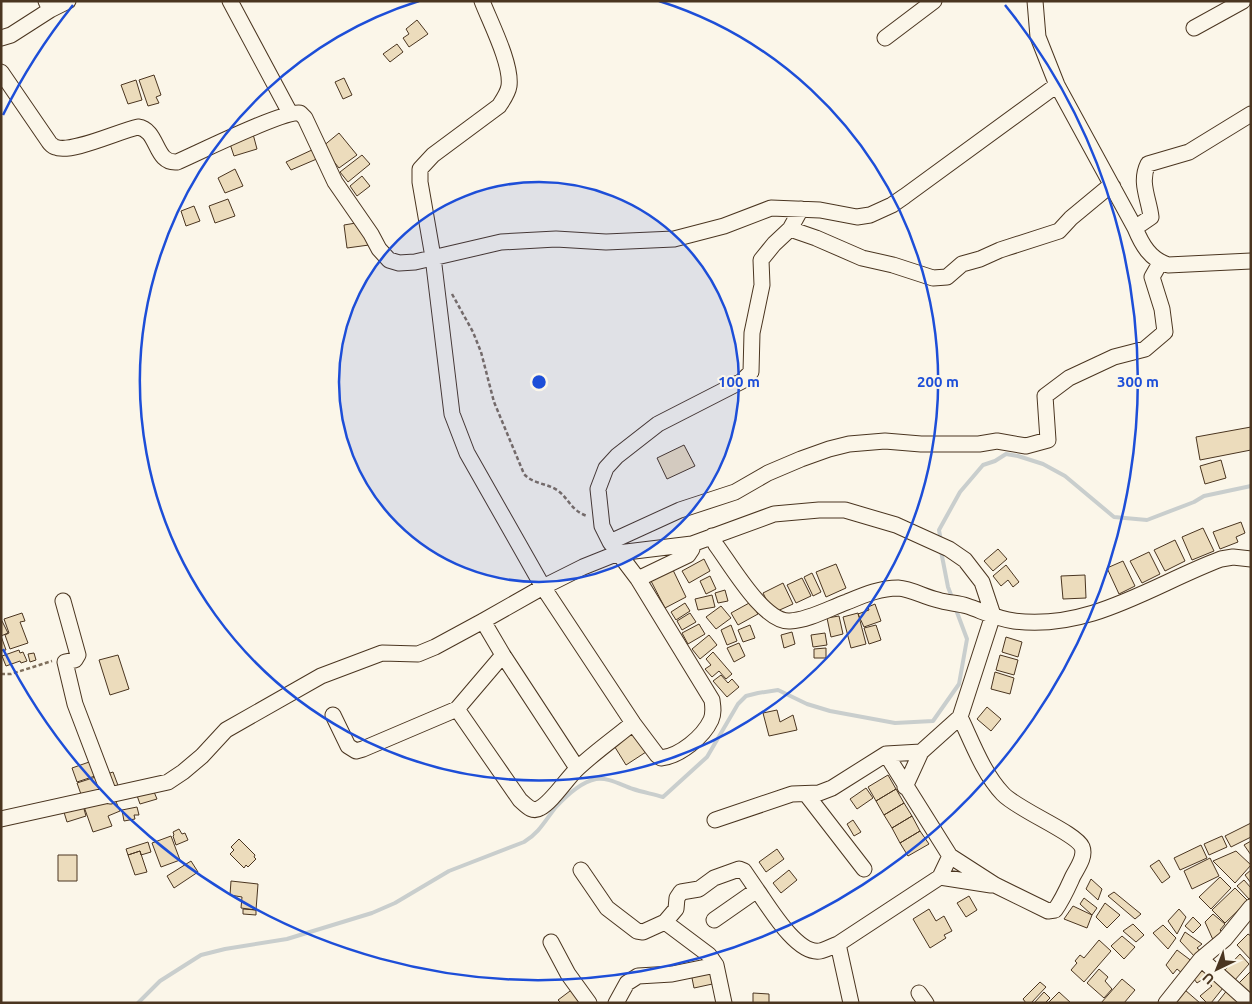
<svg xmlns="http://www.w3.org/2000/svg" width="1252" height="1004" font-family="Ubuntu,sans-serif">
<rect width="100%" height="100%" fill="#fbf6e9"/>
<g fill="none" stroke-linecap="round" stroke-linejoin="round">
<path stroke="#c9cecd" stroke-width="4" d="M941,541l-2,-11 21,-38 23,-27 12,-4 11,-7 12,2 25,8 22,12 49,41 33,3 47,-18 10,-6 47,-10
M941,551l7,36 5,13
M138,1003l22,-22 41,-26 24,-6 62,-10 85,-26 23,-10 54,-32 75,-29c15,-9 21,-21 31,-34 10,-11 26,-26 41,-29 12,-2 25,6 37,10 9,3 20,5 30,8l44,-40 31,-53 8,-8 12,-3 20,-3 29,14 23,7 65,12 38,-2 26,-37 8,-45 -12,-32"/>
</g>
<path fill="#ecdcbc" stroke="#4a3520" d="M417,20l11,14 -19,13 -6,-9 6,-4 -3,-5z
M397,44l6,8 -13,10 -7,-8z
M154,75l7,20 -5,2 3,6 -11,3 -9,-26z
M344,78l8,17 -9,4 -8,-17z
M136,80l6,20 -14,4 -7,-19z
M339,133l18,22 -18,13 -17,-21z
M253,134l4,15 -23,7 -5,-15z
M314,149l5,9 -28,12 -5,-8z
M362,155l8,9 -22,18 -8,-10z
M235,169l8,17 -18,7 -7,-15z
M362,176l8,10 -13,10 -7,-10z
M228,199l7,17 -20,7 -6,-17z
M194,206l6,15 -14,5 -5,-15z
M356,223l13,22 -22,3 -3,-23z
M1251,427v23l-51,10 -4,-23z
M684,445l11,21 -28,13 -10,-21z
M1221,460l5,18 -21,6 -5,-18z
M1241,522l4,11 -9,4 2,5 -18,7 -7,-17z
M1203,528l11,23 -22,9 -10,-23z
M1175,540l10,21 -20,10 -11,-21z
M998,549l9,10 -14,12 -9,-10z
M1149,552l11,22 -18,9 -12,-22z
M704,559l6,12 -21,12 -7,-12z
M1123,561l12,25 -16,8 -12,-26z
M836,564l10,24 -20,9 -10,-25z
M1006,565l13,17 -6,5 -5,-7 -7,6 -8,-10z
M673,570l13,27 -21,11 -14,-27z
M812,573l9,19 -8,4 -9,-19z
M1085,575l1,23 -23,1 -2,-23z
M710,576l6,13 -10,5 -6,-13z
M802,578l9,18 -15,7 -9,-18z
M783,583l10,21 -20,9 -10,-20z
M725,590l3,11 -10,2 -3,-10z
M712,595l3,12 -17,3 -3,-11z
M751,602l7,12 -20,11 -7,-12z
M685,603l5,8 -14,9 -5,-8z
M875,604l6,17 -17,6 -6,-13 11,-4 -1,-3z
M721,606l10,12 -15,11 -10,-12z
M22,613l3,8 -5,1 8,21 -18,6 -5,-14 4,-2 -5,-14z
M690,613l6,9 -14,8 -5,-9z
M858,613l8,31 -15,4 -8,-31z
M839,616l4,18 -12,3 -4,-19z
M1,619l7,14 -7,3z
M699,624l6,10 -17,10 -6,-11z
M731,625l6,16 -10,4 -6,-15z
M750,625l5,13 -12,4 -5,-12z
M876,625l5,15 -12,4 -5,-16z
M792,632l3,12 -11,4 -3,-13z
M825,633l2,12 -14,2 -2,-12z
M709,635l8,10 -17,14 -8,-10z
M1,636l5,14 -5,1z
M1006,637l16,5 -4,15 -16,-5z
M739,643l6,13 -11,6 -7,-14z
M826,648v10h-12v-9z
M19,650l1,3 3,-1 4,9 -6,2 -1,-2 -14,5 -4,-10z
M713,652l19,22 -6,5 -7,-8 -7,6 -7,-8 6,-4 -5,-6z
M34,653l2,7 -6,2 -2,-8z
M118,655l11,34 -19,6 -11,-35z
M1000,655l18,5 -4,15 -18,-5z
M995,672l19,6 -4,16 -19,-5z
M721,675l7,8 4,-4 7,8 -12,10 -14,-16z
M987,707l14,12 -10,12 -14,-12z
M777,710l3,12 13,-7 4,15 -28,6 -6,-23z
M633,731l13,21 -20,13 -13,-21z
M92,761l6,14 -21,7 -5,-14z
M113,772l6,16 -10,3 -2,-17z
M102,775l2,17 -22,5 -5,-14z
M888,775l8,14 -20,12 -8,-14z
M152,787l5,12 -17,5 -5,-14z
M866,788l7,10 -16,11 -7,-10z
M896,789l8,14 -20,12 -8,-14z
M114,797l6,14 -12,5 4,10 -19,6 -10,-28z
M82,802l4,14 -19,6 -4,-13z
M904,803l8,13 -20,12 -8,-13z
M137,807l2,8h-5l1,4 -11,2 -2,-11z
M912,816l8,15 -20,12 -8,-15z
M853,820l8,12 -7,4 -7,-12z
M1251,823v14l-20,10 -6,-11z
M179,829l3,5 3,-1 3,7 -12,5 -3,-9 1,-1 -1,-3z
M920,831l9,13 -21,12 -8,-13z
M171,836l9,24 -19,7 -9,-24z
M1222,836l5,11 -18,8 -5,-11z
M239,839l16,16 -1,2 2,2 -8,8 -2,-2 -2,3 -14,-14 4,-4 -3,-3z
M1251,841v14l-7,-10z
M148,842l3,10 -10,3 -1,-4 -12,4 -2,-6z
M1201,845l6,13 -27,12 -6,-12z
M777,849l7,10 -18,13 -7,-10z
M140,851l7,21 -12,3 -7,-20z
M1236,851l15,14 -16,18 -22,-22z
M58,855h19v26h-19z
M1210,858l9,18 -27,13 -8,-18z
M1159,860l11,17 -8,6 -12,-17z
M191,861l7,11 -24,16 -7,-12z
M789,870l8,10 -16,13 -8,-10z
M1251,870v13l-6,-8z
M1220,877l11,11 -20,21 -12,-12z
M1091,879l11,10 -4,11 -12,-11z
M1244,880l7,8v9l-2,2 -12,-13z
M231,881l27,3 -2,26 -15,-2 1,-11 -12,-2z
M1235,888l13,13 -23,22 -13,-13z
M1114,892l27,22 -6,5 -27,-23z
M969,896l8,14 -11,7 -9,-14z
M1084,898l13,10 -5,7 -12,-11z
M1105,903l15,12 -13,13 -11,-11z
M1073,906l19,9 -5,13 -23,-9z
M243,909l13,1v5l-13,-1z
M929,909l7,12 8,-5 8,15 -8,4 2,3 -16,10 -17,-29z
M1179,909l7,8 -9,17 -9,-13z
M1213,914l12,10 -5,6 3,3 -9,9 -9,-20z
M1193,917l8,8 -8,8 -8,-7z
M1133,924l11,11 -8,7 -13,-11z
M1163,925l13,13 -8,11 -15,-16z
M1185,932l17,12 -5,4 5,4 -6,6 -16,-17z
M1248,934l3,2v24l-14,-15z
M1122,936l13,11 -11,12 -13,-13z
M1099,940l12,11 -27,31 -13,-12 6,-7 -2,-2 5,-6 4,3z
M1177,950l16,12 -10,12 -6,-5 -4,5 -7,-9z
M1240,954l9,10 -15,17 -10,-10z
M714,968l3,15 -23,5 -3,-15z
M1099,969l9,8 -3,4 7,8 -8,9 -17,-15z
M1203,970l20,18 -12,15h-4l-7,-7 12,-10 -9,-7 -6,4 -3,-4z
M1251,971v24l-12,-12z
M1122,979l13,11 -11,13h-23z
M1040,982l6,5 -15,16h-5l-3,-4z
M574,988l9,11 -6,4h-16l-3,-3z
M1228,989l13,14h-24z
M1185,990l15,13h-25z
M1044,992l6,6 -5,5h-11z
M1059,992l12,11h-23z
M753,993l16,1v9h-16z"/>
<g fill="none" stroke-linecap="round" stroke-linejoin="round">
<g stroke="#4a3520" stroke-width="17">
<path id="minor" d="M230,1l60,112
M482,1c8,21 30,63 27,85 -1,7 -6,14 -10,20l-66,49 -13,14v13l13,75 19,157 15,39 76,134 90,136 24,32 4,3c19,-2 42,-21 50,-38 3,-7 2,-13 1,-20l-74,-121 -28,-37 -8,-16 -4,-37 8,-21 11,-12 41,-32 84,-43 9,-9 1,-39 10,-48 -1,-25 13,-16 16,-15 11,-20
M1035,1l3,36 19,48 78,143c7,17 15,31 33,37l83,-4
M50,10l18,-9
M1194,28l49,-27
M1,38l10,-3 39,-25 -4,-9
M885,38l49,-37
M1,72l48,70c0,1 5,5 6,5 16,7 64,-16 83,-20 21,3 16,37 39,35 21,-9 107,-52 123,-49l5,5 30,64 36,52 8,15 10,11 10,3 16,-1 86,-20 55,-3 50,3 68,-3 50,-13 47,-18 49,2 37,7 13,-2 22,-10 13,-9 152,-111
M1135,228l16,-11c-2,-18 -12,-35 -3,-53l41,-12 62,-38
M790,229l26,9 46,20 31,7 40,13 14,-1 15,-13 18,-5 20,-9 59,-19 12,-13 35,-29 7,-2
M712,536l4,9c15,20 48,78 74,76 19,-1 40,-13 57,-19 17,-7 33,-14 51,-14 14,1 26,9 40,12 9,3 20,3 29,6 15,5 31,13 47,15 76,10 140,-37 207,-62l12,-2 18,2
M610,542l70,-32 55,-18 33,-19 33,-14 28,-10 20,-5 36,-3 36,3h58l18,-3 29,5 22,-6 -3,-44 24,-18 45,-21 31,-8 20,-17 -3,-23 -10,-32 8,-14
M638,579l50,-24 4,-6v-5
M63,601l15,54 -3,5 -10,2 10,42 35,92
M483,621l20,34 74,113
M457,709l63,91c6,5 12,13 20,8 12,-6 27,-30 38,-40 17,-16 37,-30 55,-45
M333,715l15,31 8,5 7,-2 94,-40 46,-54
M806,794l58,75
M1,819l167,-37 15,-10 19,-16 24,-26 95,-54 61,-23 36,1 17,-7 48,-26 60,-34 40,-20 35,-14 74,-9 82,-30 45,-4h26l51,15 53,24 16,11 17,22 11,33 -33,102 -39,35 -16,35
M715,820l77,-26 27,-1 13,-5 54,-34 35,-2
M950,856l45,29 53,26 7,-1c8,-11 13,-23 18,-34 4,-8 13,-19 9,-29 -6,-14 -64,-37 -79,-53 -20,-21 -31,-52 -43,-77
M581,870l26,38 30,23 6,1 22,-10
M940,877l51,8
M714,920l43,-30c12,17 40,65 63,61 6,-1 12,-5 18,-7
M551,942l17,32 21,29
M1201,959l49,44
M919,993l7,10
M616,1003l11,-20 11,-7 34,-2 44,-9
M724,1003l-8,-38 -7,-10 -44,-33 11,-13 1,-11 4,-6 18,-3 15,-11 25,-9 5,2 13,19
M851,1003l-13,-59 102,-67 10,-21 -64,-102
M1166,1003l35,-44 24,-20 26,-32"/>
</g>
<path stroke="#7f6f5c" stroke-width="2.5" stroke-dasharray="4 2.5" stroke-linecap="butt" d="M452,294l21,38 8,20 13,50 30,72c9,10 22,9 33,16 12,8 13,20 30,26
M1,674h10l41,-13"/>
<use href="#minor" stroke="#fbf6e9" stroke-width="15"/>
</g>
<circle cx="539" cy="382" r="200" fill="#1d4ed8" fill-opacity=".12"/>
<g fill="none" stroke="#1d4ed8" stroke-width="2.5">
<circle cx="539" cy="382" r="200"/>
<path d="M659 1A399 399 0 1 1 419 1"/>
<path d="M3 115A599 599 0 0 1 73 5M1005 5A599 599 0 1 1 3 649"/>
</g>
<circle cx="539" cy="382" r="8" fill="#1d4ed8" stroke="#fbf6e9" stroke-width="2.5"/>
<g font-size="15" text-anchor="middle" font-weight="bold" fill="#1d4ed8" stroke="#fbf6e9" stroke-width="4" stroke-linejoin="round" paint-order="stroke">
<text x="739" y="387">100 m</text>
<text x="938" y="387">200 m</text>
<text x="1138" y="387">300 m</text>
</g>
<rect width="1252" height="1004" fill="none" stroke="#4a3520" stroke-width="5"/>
<g transform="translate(1217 969) rotate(223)" stroke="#fbf6e9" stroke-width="4" paint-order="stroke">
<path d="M0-4L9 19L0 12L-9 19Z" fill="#4a3520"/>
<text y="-8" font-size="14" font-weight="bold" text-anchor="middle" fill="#4a3520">U</text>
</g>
</svg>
